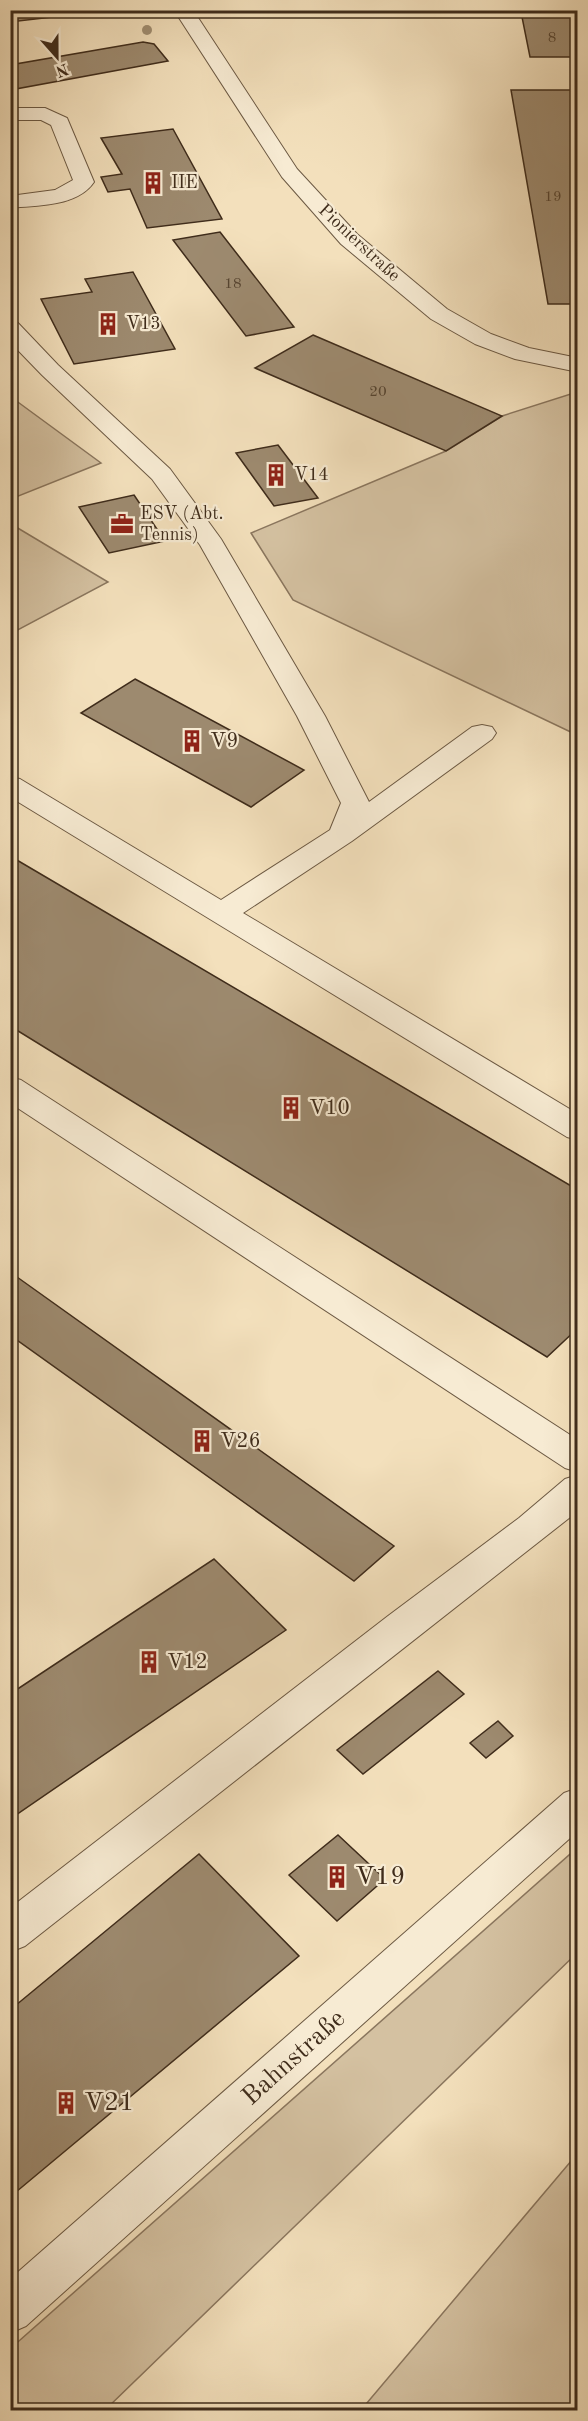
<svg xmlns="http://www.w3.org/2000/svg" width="588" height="2421" font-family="'Old Standard TT',serif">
<rect width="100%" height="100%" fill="#f3e0bc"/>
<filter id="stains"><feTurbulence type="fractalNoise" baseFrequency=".00333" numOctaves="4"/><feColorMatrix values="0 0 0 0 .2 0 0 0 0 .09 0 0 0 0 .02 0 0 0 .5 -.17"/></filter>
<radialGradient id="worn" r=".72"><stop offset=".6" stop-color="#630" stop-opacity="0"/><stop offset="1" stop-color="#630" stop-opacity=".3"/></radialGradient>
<path fill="#d4c1a1" stroke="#8a765e" stroke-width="1.5" d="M577,392v343l-284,-135 -42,-67 195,-82 56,-35z
M11,397l90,66 -90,36z
M11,524l97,58 -94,50 -3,-2z
M577,1848v105l-472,457h-94v-62z
M577,2154v256h-216z"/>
<path fill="#9d8a6f" stroke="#3f2c1b" stroke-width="1.5" d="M10,10h103l-103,12z
M521,12h55l2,45h-48z
M143,42l11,2 14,17 -158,29v-25z
M511,90h67v214h-30z
M173,129l49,90 -75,9 -17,-39 -22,3 -7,-15 21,-3 -21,-36z
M220,232l74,95 -48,9 -73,-96z
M133,272l42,77 -101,15 -33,-65 51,-7 -7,-13z
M313,335l189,81 -56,35 -191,-83z
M278,445l40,53 -44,8 -38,-53z
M134,495l31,46 -56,12 -30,-46z
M135,679l169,91 -53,37 -170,-94z
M10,856l568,334v138l-31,29 -537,-331z
M10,1272l384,274 -40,35 -344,-246z
M214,1559l72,71 -276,189v-125z
M438,1671l26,23 -101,80 -26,-24z
M498,1721l15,15 -27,22 -16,-15z
M338,1835l47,44 -48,42 -48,-46z
M199,1854l100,102 -289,241v-187z"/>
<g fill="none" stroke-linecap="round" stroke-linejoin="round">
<g stroke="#6c5943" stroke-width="2">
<path id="service" d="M10,108h35l22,10 27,64c-17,25 -57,23 -84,26v-12l45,-6 18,-10 -22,-55 -10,-5h-31z
M10,321l8,2 40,42 112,104 51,70 104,177 44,86 103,-75 10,-2 10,2 4,6 -4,6 -140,102 -109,72 335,201v26l-11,-3 -557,-340v-20l10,2 201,121 109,-70 11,-27 -44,-87 -97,-171 -48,-66 -110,-104 -32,-33z
M10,1077l11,3 557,360v32l-13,-4 -555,-365z
M578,1475v36l-553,435 -15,6v-44l378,-292 131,-98 46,-39z"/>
</g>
<g stroke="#6c5943" stroke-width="2">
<path id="minor" d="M174,10h19l104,159 60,65 90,75 44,25 38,14 49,10v14l-63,-13 -40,-15 -44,-25 -90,-75 -59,-67z
M578,1788v43l-552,495 -16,7v-54l554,-486z"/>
</g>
<use href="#service" fill="#f7ebd3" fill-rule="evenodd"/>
<use href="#minor" fill="#f7ebd3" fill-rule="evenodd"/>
</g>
<circle fill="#a08e72" cx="147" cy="30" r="5"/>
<defs>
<g id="building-bare" transform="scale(1.8)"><path d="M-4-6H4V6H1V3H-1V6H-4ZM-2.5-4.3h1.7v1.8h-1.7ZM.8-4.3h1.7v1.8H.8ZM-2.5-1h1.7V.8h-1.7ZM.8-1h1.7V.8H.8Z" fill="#8f2418" stroke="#f7ebd3" stroke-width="2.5" paint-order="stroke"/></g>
<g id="office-bare" transform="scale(1.8)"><path d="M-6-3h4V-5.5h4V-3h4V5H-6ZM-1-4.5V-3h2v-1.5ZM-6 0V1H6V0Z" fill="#8f2418" stroke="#f7ebd3" stroke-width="2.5" paint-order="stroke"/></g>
</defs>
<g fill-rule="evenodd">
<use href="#building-bare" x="153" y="183"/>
<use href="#building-bare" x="108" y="324"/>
<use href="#building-bare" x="276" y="475"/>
<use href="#office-bare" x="122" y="524"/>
<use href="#building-bare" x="192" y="741"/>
<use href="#building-bare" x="291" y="1108"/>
<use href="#building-bare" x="202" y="1441"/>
<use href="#building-bare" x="149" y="1662"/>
<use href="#building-bare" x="337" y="1877"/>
<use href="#building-bare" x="66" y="2103"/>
</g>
<g text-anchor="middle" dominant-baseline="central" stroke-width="4.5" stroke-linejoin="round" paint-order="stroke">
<g font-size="15" fill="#564430">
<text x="552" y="38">8</text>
<text x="553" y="197">19</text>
<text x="233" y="284">18</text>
<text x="378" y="392">20</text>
</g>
<g font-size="18" fill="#3f2c1b" stroke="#f7ebd3" text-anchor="start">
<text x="171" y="183">IIE</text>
<text x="126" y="324">V13</text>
<text x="294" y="475">V14</text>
<text x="140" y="514">ESV (Abt.<tspan x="140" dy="21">Tennis)</tspan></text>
</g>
<g font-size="18" fill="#3f2c1b" stroke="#f7ebd3">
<text transform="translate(359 243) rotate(43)">Pionierstraße</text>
</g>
<g font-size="21" fill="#3f2c1b" stroke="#f7ebd3" text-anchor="start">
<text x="210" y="741">V9</text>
<text x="309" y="1108">V10</text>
<text x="220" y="1441">V26</text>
<text x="167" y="1662">V12</text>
</g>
<g font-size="26" fill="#3f2c1b" stroke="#f7ebd3" text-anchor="start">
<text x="355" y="1877">V19</text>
<text x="84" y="2103">V21</text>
</g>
<g font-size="26" fill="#3f2c1b" stroke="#f7ebd3">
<text transform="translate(294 2058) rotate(-42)">Bahnstraße</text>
</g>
</g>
<rect width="588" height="2421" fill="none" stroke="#f3e0bc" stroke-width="36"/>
<rect x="12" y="12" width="564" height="2397" fill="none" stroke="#3f2c1b" stroke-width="3"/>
<rect x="18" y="18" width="552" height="2385" fill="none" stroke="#3f2c1b" stroke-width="1.5"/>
<g transform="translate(57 57) rotate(159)" stroke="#f7ebd3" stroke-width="4.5" paint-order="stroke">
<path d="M0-4.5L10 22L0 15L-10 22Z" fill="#3f2c1b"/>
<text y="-9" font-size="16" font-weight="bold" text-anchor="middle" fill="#3f2c1b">N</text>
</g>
<rect width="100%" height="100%" filter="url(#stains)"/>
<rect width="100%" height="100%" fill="url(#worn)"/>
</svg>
